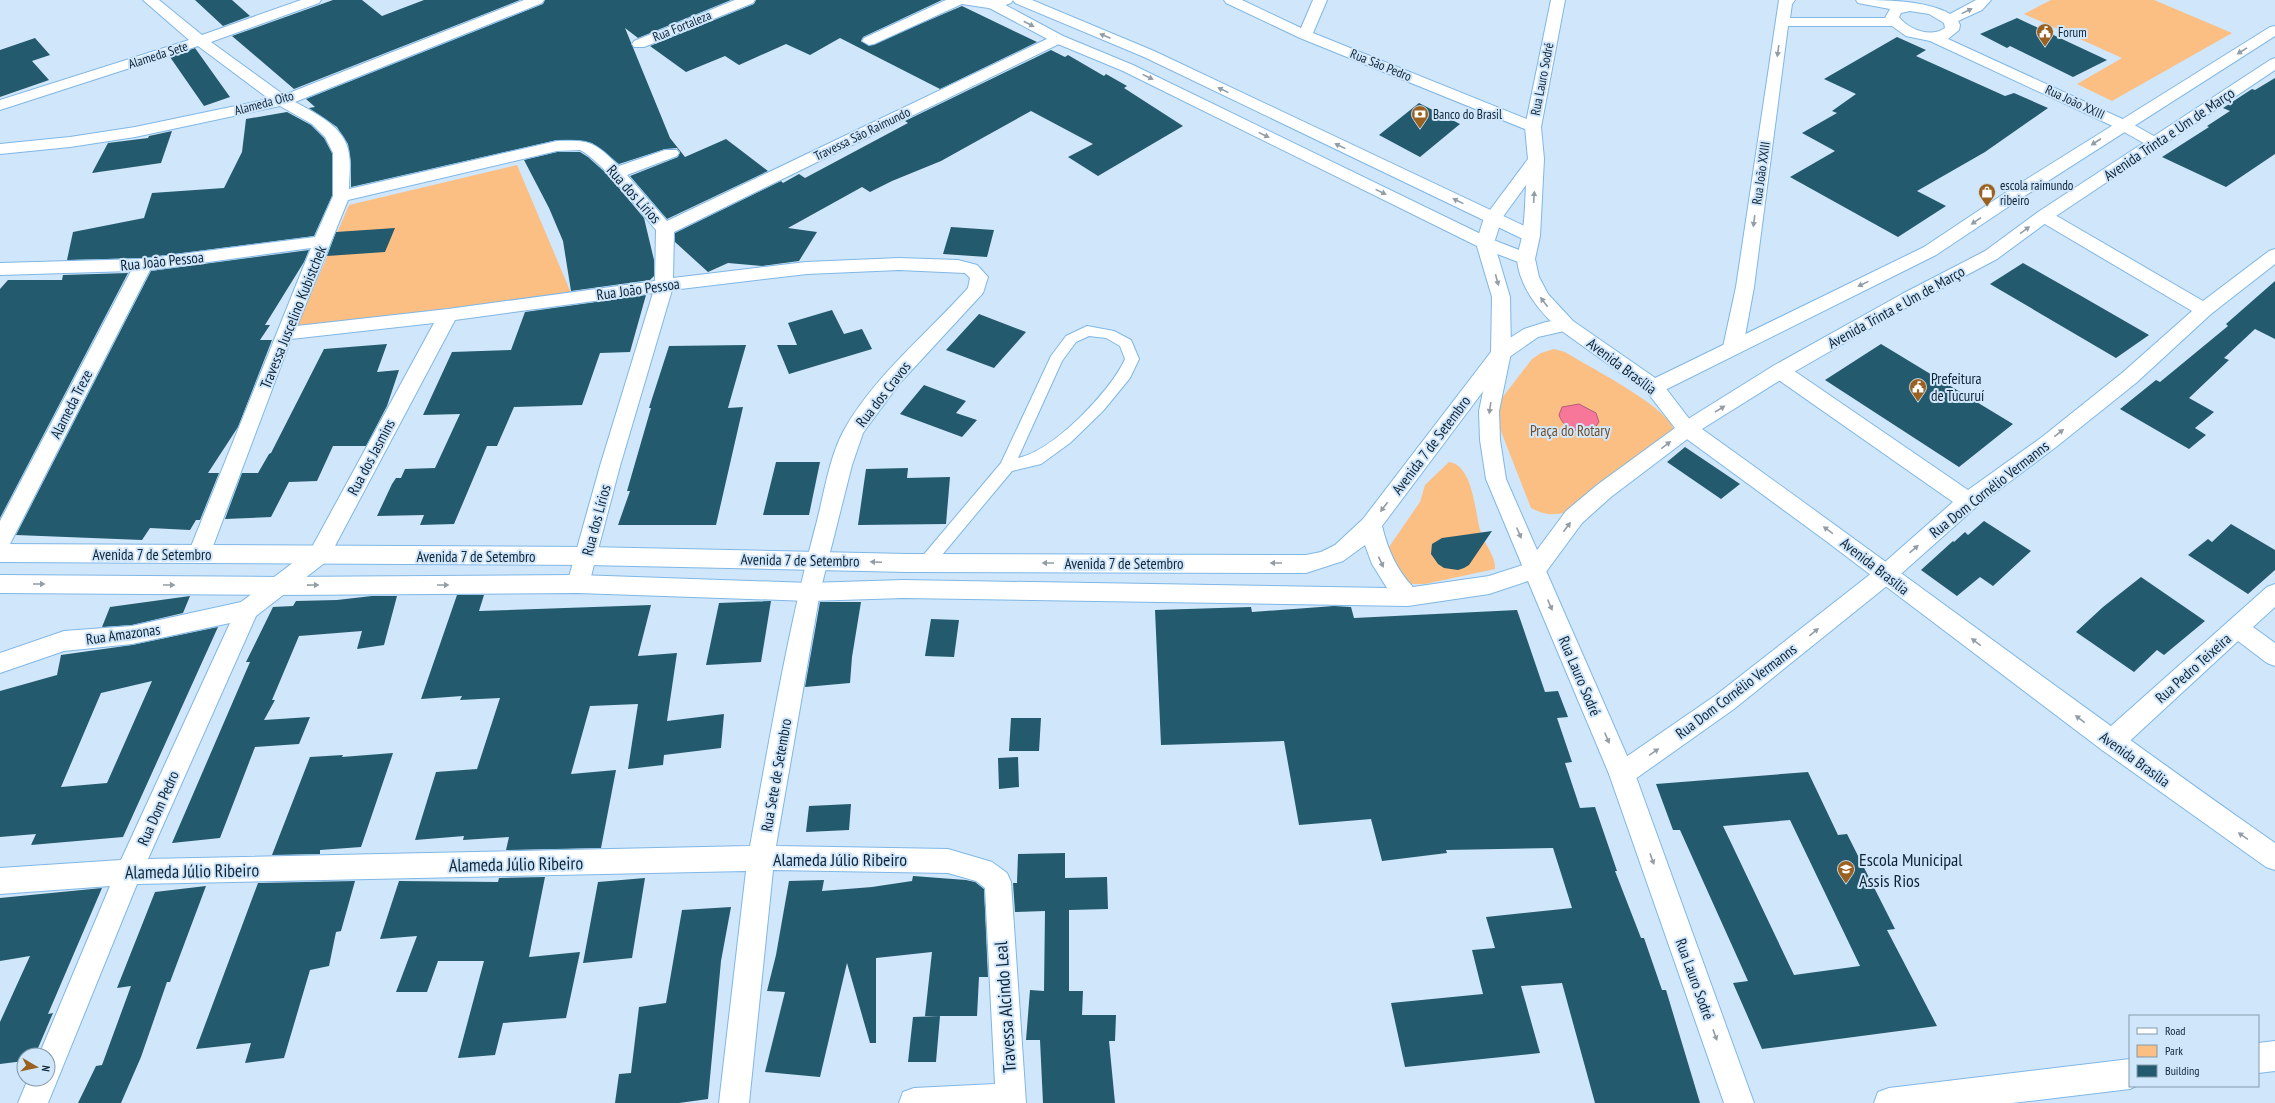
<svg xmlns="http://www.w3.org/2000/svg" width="2275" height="1103" font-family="'PT Sans Narrow',sans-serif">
<rect width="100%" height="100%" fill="#d0e6fa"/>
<path fill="#fbbe83" d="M2051,0h103l78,33 -120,68 -35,-17 45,-26 -98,-44z
M517,165l54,128 -274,34 52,-122z
M1554,349l11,3c24,15 102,54 109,78l-101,80c-16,6 -27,6 -42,-2l-34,-87 2,-19 33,-43 9,-6z
M1449,462c24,3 26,50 31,68 4,14 16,26 15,39l-70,15h-20l-18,-34 33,-48 5,-17z"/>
<path fill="#f7779a" stroke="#b15e7c" d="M1579,404l17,9 3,9 -5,7c-14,5 -30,1 -35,-14l3,-8z"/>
<path fill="#245a6d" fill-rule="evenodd" d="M195,0h37l18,16 -27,10z
M333,0h29l20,16 42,-16h96l-226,89 -62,-53z
M545,0h186l-93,38 -13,-10 45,110 15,19 41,-18 42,32 -101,48 -37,-43 48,-19 2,-5 -3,-4 -12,1 -46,15 -27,-21 -14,-3h-21l-206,47v-24l-3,-19 -11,-17 -28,-19 6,-1 -9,-8 237,-95z
M756,0h186l-79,37 -2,4 8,5 93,-40 75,36 -97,47 -100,-51 -30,17 -24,-11 -47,21 -14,-9 -39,16 -36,-26 104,-42z
M2017,18l90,42 -34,17 -63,-31 -3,2 -27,-14z
M1897,37l29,13 -10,6 89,40 9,-3 34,15 -63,44 -68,39 29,15 -48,31 -108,-60 45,-26 -33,-18 35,-20 -5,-2 24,-17 -32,-15z
M35,38l15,17 -18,6 17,19 -49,17v-47z
M195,48l35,49 -26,9 -34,-49z
M1051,50l14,7 3,-2 36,21 2,-2 21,12 -3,2 59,38 -85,50 -30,-19 25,-13 -62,-33 -90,50 -49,20 -22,11 -8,-5 -74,41 29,4 -18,29 -37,5 -34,-3 -20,9 -33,-30v-9l106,-52 2,2 16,-9 6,4 103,-55 -3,-2z
M2275,78v76l-49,33 -64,-30 47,-30 -2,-1 23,-15 -7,-3 29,-19 3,1z
M1419,103l41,21 -40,33 -41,-22z
M287,112l24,13 13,13 8,15v43l-18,40 -171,22 -76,2 6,-28 71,-14 8,-25 72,-5 18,-36 4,-33z
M172,131l-11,32 -69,10 16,-30 40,-5 1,-2z
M557,152h23l8,5 20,18 36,43 10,42v16l-4,4 -79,11 -8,-50 -14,-33 -25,-48z
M951,227l43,3 -7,27 -44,-3z
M395,228l-10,24 -58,4 9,-24z
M309,250l-5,12 -39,63h5l-10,15h12l-34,87 -30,46h11l-19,47h-4l-6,10 -40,-2 -8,12 -126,-5 135,-264z
M2023,263l60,34 66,38 -33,23 -126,-74z
M128,273l-128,245v-229l8,-9h54l1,-5z
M2275,281v58l-20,-10 -31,29 5,2 -40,38 25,14 -19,16 11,7 -17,14 -69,-40 36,-29 4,2 68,-56 -2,-2z
M646,295l-16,57 -30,1 -18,52 -68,2 -17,39h-10l-33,78 -34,1 4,-10 -47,1 15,-32 4,-6h5l4,-9 30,-1 25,-54 -37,1 29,-63 59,-2 14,-38z
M832,310l12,24 18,-5 10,20 -83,25 -12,-29h20l-9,-22z
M979,314l47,18 -32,36 -48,-18z
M387,344l-10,28 22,-2 -12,36 -21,40h-33l-16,35 -28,1 -18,35 -46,2 17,-46h16l11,-19 2,-1 53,-104z
M1881,344l132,80 -54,43 -134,-87z
M746,345l-18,63 15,-1 -27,118h-98l12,-34h-3l24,-83h-2l20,-62z
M924,385l42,16 -10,12 21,7 -15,17 -62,-23z
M1685,447l55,37 -19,15 -54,-37z
M776,462h44l-11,53h-46z
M908,468l-1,10 43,-1 -4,47 -88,1 8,-56z
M1984,521l47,30 -38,35 -13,-9 -23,19 -36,-26 32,-29 1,1 11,-10 3,3z
M2231,524l44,26v20l-27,24 -60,-39 20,-16 4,3z
M1492,531l-23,34 -5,3 -6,2 -14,-2 -6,-4 -7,-10 1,-10 10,-6z
M2141,577l64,44 -41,34 -7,-5 -23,22 -58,-40 27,-25z
M457,595h27l-5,16 172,-6 -13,51 39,-3 -10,68 57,-7 -3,34 -57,7 -1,10 -35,4 10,-65 -48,2 -19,68 45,-4 -15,78 -95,2 3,-13 -46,3 1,-4 -49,4 21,-68 41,-3 23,-71 -40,2 2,-4 -41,3z
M190,596l-7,17 -51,12 -30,2 8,-20z
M372,596h25l-13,49 -27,4 5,-18 -63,5 -27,64h3l-11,20 46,-3 -11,27 -44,3 -35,91 -48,5 78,-181h-4l27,-55 20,-1 3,-5 41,-1z
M771,601l-10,61 -55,3 13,-62z
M820,602h41l-9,55 -2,26 -45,4z
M1334,606l17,1 3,11 163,-8 28,82 13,-1 10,26 -11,1 15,44 -7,1 15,45 15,-1 22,64h-2l26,67h3l18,52h4l34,113h-105l-33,-120 -41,3 19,67 -135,14 -14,-64 92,-9 -11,-44 23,-2 -9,-31 86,-9 -19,-60 -107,2 1,3 -65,8 -11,-42 -72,6 -15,-84 -123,4 -6,-135 96,-3 1,5z
M931,619l28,1 -5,37 -29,-1z
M218,627l-95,210 -92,8 5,-11 -36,3v-146l57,-16 4,-20 71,-10zM152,681l-45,102 -46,4 40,-94z
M1011,718h30l-2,33h-30z
M393,753l-32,94 -41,3v4l-48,1 38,-98 33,-2 -1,2z
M1018,757l1,30 -20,2 -1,-31z
M1808,772l30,63 9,-1 48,95 -8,1 50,96 -175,23 -29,-66 15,-2 -68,-151h-7l-17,-46zM1790,820l70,146 -66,9 -71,-149z
M851,804l-2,26 -43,2 3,-26z
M1065,853v25l42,-1 1,32 -39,1v81h14l-1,24h34l-1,26h-6l6,62h-72l-3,-63h-14l4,-50 14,1 1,-80 -30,1 -2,-29h4l1,-29z
M913,876l53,4 9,2 9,7 4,88h-9l-2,39h-52l7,-64 -56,6v85h-6l-23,-80 -27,114 -55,-5 20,-80 -18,-1 9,-36 13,-74 35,-1 -2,11 50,-4 40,-6z
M545,877l-16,80 51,-5 -14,66 -63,5 -8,32 -37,3 26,-97h-46l-11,31h-31l21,-56 -37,3 19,-58 99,1 1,-4z
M645,878l-13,80 -49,5 15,-81z
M355,881l-14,50 -5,1 -7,34 -19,4 -26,88 -39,5 6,-20 -55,6 62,-166z
M206,886l-36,96h-3l-26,75 -20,46h-43l18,-37 6,-1 29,-79 -14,2 38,-96z
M102,888l-54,126 5,-1 -18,42h-11v6l-24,3v-42l30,-66 -30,5v-63z
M731,907l-10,54 -13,138 -29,4h-64l4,-29 12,-1 8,-66 27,-4 16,-93z
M940,1016l-4,46h-28l5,-45z"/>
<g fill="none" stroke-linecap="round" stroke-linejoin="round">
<g stroke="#7fb7e6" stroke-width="2">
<path id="service" d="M1087,326l27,5 17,9 8,19 -9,19 -27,33 -33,32 -29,21 -29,7 -80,96 -6,2 -6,-2 -2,-4 2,-4 81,-96 50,-107 15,-20zM1089,336l17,2 14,8 5,13c-14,32 -72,92 -107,99l44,-97 14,-19z"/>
</g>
<g stroke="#7fb7e6" stroke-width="2">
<path id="minor" d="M143,0h16l43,35 99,-35h20l-2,3 -108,39 73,53 240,-95h20l-2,3 -247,99c20,11 51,25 54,52 2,12 0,24 0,35l208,-48c35,-1 37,1 62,25l46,-16h12l2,3 -2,3 -50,19 40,46 386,-185h10l2,3 -2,3 -389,190 -1,46 133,-16 93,-4 59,2 19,5 11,12 -5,16 -84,91 -36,49 -11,32 -32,127 -44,254 172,3 44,13 15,11 4,9 15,221h-127l4,-11 11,-4 81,-4 -10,-196 -9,-7 -28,-8 -175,-3 -24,233h-30l27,-232 -609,13 -89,219h-30l10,-24h20v-24h-9l71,-169 -110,8v-26l121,-8 109,-237 -98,21 -68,7 -64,22v-20l64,-22 68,-5 109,-24 70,-53 123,-226 -143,16 -81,215 -3,6 -8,3 -8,-3 -3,-6 123,-306 -161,22 -139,272 -3,6 -8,2v-29l131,-250 -131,4v-12l143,-4 172,-22 18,-41v-43l-8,-16 -13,-13 -32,-18 -145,31 -65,10 -70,7v-10l70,-7 65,-10 134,-28 -71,-53 -198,64v-10l189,-60zM580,150c21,10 59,60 76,80l-1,51 -207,28 -151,17 51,-126 209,-49zM899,270l66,3 5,5 -2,10c-41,46 -93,87 -124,142 -14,25 -20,63 -27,91 -29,107 -47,216 -67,325l-602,13 108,-243 71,-55 128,-241 198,-27 -53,173 -33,118 3,6 8,3 8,-3 3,-6 31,-118 52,-176 135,-16z
M735,0h20l-2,3 -109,44h-10l-2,-3 2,-3z
M946,0h67l-2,3 -16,6 -33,-5 -88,40 -5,1 -7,-4 2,-3z
M1224,0h18l59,28 12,-28h14l-14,33 226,91 2,3 -2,3h-12l-227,-92 -74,-35z
M1779,0h16l-3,4 -2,14h95l5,-9 -32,-6 -2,-3c28,0 70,0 94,14l26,-14h15l-9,10 -24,11 2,4 -1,5 -11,9 181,83 32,18 2,3 -2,3h-12l-32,-18 -187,-87 -24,-5 -14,-10h-104l-34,261 -11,60 -3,5 -7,1 -7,-1 -3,-5 13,-60zM1910,11l19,3 15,9 1,5c-14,10 -36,2 -46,-11l2,-4z
M2044,211l6,1 153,89 66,-50 6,-2v15l-64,50 -75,69 -80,64 -80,60 -83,74 -159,128 -103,73 -9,3 -9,-3 -4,-8 4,-8 103,-71 161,-126 76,-67 -180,-126 -3,-5 3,-5 7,-2 7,2 181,124 74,-53 80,-64 70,-62 -154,-91 -3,-4 3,-4z
M2275,584v23l-22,20 22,16v23l-8,-3 -29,-22 -118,109 -9,3 -9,-3 -3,-8 3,-8 165,-147z
M2275,1041v30l-17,2v-30z
M2130,1059v27h6l-6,3 -118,14h-138l4,-11 11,-4z"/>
</g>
<g stroke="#7fb7e6" stroke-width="2">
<path id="tertiary" d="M2275,26v10l-252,161 -87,58 -275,137 -7,2 -7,-2 -3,-5 3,-5 277,-135 87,-58 259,-162z
M2275,58v12l-225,150 -53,39 -81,43 -129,74 -85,53c192,137 380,279 573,414v27l-9,-3 -164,-117 -276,-209 -146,-107 -3,-5 3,-5 93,-58 129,-72 83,-43 53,-39 232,-152z
M1566,319l7,2 2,4 -2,4 -35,8 -30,21 -126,168c6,24 14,43 31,61l76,-11 46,-15 8,3 92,210 119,329h-30l-115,-329 -81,-193 -39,13 -81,12 -505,-8 -94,3 -231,-8 -298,2 -280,-2v-18l280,2 298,-2 231,8 94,-3 484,8 -15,-24 -7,-19 -22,16 -37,12 -399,-1 -320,-7 -587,-3v-18l587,3 320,7 399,1 15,-3 14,-7 28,-26 131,-171 30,-19 22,-7z"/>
</g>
<g stroke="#7fb7e6" stroke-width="2">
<path id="secondary" d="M1551,0h14l-24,127 3,32 -4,77 -5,23 4,18 9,17 25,27 88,61 36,47 -3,5 -83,63 -29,26 -39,53 -8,3 -8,-3 -3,-6 -38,-91 -6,-39 -1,-29 12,-58 1,-56 -16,-54 8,-25 44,-59 -3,-32zM1526,185c-1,17 -1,34 -4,51 -1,8 -5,17 -5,24 3,28 23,52 42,69l88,63 28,36 -78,57 -31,26 -29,39 -31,-71 -6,-39 -1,-29 12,-58 -1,-56 -16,-54 8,-25z"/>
</g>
<g stroke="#7fb7e6" stroke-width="2">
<path id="primary" d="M978,0h18l67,36 70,29 358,174 41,16 3,4 -3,4 -6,2 -47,-18 -356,-176 -70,-29 -73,-39z
M1013,0h19l122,51 383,181 3,4 -3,4 -6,1 -6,-1 -381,-183 -129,-54z"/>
</g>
<use href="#service" fill="#fff" fill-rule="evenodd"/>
<use href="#minor" fill="#fff" fill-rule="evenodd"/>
<use href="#tertiary" fill="#fff" fill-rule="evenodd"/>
<use href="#secondary" fill="#fff" fill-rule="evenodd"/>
<use href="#primary" fill="#fff" fill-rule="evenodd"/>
</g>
<defs><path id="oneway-solid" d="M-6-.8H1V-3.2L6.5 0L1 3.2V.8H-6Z"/></defs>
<g fill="#939da5">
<use href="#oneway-solid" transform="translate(1967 11) rotate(-26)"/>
<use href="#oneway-solid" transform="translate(1029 24) rotate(28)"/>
<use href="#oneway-solid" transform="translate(1105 36) rotate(-157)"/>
<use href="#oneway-solid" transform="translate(1778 51) rotate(98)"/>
<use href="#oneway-solid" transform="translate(2242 51) rotate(148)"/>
<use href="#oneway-solid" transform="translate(1148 77) rotate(26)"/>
<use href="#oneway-solid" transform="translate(1223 90) rotate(-154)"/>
<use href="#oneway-solid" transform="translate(1264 135) rotate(26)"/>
<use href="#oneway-solid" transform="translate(2096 142) rotate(147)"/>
<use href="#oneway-solid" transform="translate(1340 146) rotate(-154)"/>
<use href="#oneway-solid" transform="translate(1381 192) rotate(26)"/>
<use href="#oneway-solid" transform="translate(1534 197) rotate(-86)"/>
<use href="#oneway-solid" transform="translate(1458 201) rotate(-154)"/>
<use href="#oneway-solid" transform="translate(1754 221) rotate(98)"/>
<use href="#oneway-solid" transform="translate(1976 221) rotate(146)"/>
<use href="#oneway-solid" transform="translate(2025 230) rotate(-36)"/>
<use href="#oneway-solid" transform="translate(1497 280) rotate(75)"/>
<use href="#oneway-solid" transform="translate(1863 284) rotate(154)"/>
<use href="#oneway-solid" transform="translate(1544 302) rotate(-127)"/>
<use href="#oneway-solid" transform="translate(1490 408) rotate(98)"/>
<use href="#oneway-solid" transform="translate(1720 409) rotate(-32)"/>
<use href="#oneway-solid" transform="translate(2059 433) rotate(-38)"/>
<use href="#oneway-solid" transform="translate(1666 445) rotate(-37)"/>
<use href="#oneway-solid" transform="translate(1384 507) rotate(127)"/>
<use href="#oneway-solid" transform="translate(1567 527) rotate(-53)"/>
<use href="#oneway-solid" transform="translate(1828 530) rotate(-144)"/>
<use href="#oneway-solid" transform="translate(1519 533) rotate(67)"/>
<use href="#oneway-solid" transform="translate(1914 549) rotate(-41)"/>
<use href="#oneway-solid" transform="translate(876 562) rotate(-178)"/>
<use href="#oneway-solid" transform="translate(1381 562) rotate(65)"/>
<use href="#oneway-solid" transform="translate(1048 563) rotate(-180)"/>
<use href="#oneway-solid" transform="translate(1276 563) rotate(-180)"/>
<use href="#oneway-solid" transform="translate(39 584)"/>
<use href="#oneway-solid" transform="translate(169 585)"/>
<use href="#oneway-solid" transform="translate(313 585) rotate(-1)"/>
<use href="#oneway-solid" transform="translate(443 585)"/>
<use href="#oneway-solid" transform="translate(1550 605) rotate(67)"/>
<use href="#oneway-solid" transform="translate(1814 632) rotate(-39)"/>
<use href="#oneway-solid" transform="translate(1976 642) rotate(-143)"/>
<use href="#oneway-solid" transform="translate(2080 719) rotate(-143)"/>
<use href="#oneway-solid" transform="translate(1607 738) rotate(67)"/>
<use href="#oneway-solid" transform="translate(1654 752) rotate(-35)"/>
<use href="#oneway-solid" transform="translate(2243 836) rotate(-145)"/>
<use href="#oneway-solid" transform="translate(1652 859) rotate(70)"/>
<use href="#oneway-solid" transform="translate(1715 1035) rotate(70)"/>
</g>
<defs>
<g id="civic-pin" transform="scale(0.9)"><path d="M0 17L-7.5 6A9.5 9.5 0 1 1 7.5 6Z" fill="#9b6120" stroke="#d0e6fa"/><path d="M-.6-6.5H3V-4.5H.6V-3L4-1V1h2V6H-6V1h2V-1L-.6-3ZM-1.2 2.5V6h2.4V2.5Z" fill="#fff"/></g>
<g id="bank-pin" transform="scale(0.9)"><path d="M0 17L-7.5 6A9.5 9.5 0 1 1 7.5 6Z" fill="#9b6120" stroke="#d0e6fa"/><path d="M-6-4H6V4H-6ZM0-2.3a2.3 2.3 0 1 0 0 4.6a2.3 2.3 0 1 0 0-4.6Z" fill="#fff"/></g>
<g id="shop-pin" transform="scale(0.9)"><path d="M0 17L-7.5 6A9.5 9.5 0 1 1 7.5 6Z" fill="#9b6120" stroke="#d0e6fa"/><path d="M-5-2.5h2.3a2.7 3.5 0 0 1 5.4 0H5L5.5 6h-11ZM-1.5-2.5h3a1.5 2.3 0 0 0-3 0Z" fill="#fff"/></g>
<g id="school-pin" transform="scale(0.9)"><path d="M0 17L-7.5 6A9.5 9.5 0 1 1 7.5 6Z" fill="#9b6120" stroke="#d0e6fa"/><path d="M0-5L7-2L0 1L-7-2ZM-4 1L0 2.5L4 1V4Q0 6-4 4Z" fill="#fff"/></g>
</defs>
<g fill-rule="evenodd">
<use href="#civic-pin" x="2045" y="32"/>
<use href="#bank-pin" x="1420" y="114"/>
<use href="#shop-pin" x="1987" y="192"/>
<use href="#civic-pin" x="1918" y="387"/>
<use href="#school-pin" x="1846" y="869"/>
</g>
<g text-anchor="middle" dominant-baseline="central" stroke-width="4" stroke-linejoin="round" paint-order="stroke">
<g font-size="13" fill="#0f2537" stroke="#d0e6fa">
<text transform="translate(682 26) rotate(-22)">Rua Fortaleza</text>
<text transform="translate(158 55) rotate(-18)">Alameda Sete</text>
<text transform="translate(1381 65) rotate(22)">Rua São Pedro</text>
<text transform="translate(1542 79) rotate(-79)">Rua Lauro Sodré</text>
<text transform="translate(2075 102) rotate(25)">Rua João XXIII</text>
<text transform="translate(264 103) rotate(-15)">Alameda Oito</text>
<text transform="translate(862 134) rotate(-26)">Travessa São Raimundo</text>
<text transform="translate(1761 173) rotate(-82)">Rua João XXIII</text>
</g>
<g font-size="13" fill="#0f2537" stroke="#d0e6fa" text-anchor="start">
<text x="2058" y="32">Forum</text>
<text x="1433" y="114">Banco do Brasil</text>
<text x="2000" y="185">escola raimundo<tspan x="2000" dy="15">ribeiro</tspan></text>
</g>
<g font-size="15" fill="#0f2537" stroke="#d0e6fa">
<text transform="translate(2169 134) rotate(-34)">Avenida Trinta e Um de Março</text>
<text transform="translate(634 194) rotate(48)">Rua dos Lírios</text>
<text transform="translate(162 261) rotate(-6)">Rua João Pessoa</text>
<text transform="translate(638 289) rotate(-8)">Rua João Pessoa</text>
<text transform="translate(1896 307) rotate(-29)">Avenida Trinta e Um de Março</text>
<text transform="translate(293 317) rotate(-68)">Travessa Juscelino Kubistchek</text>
<text transform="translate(1622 366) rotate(37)">Avenida Brasília</text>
<text transform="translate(883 394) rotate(-52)">Rua dos Cravos</text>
<text transform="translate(71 404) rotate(-63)">Alameda Treze</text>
<text transform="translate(1431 445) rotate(-53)">Avenida 7 de Setembro</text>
<text transform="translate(371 457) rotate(-62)">Rua dos Jasmins</text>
<text transform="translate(1989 489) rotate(-38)">Rua Dom Cornélio Vermanns</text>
<text transform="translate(596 520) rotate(-75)">Rua dos Lírios</text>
<text x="152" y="554">Avenida 7 de Setembro</text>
<text x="476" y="556">Avenida 7 de Setembro</text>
<text transform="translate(800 560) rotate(1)">Avenida 7 de Setembro</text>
<text x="1124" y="563">Avenida 7 de Setembro</text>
<text transform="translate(1875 566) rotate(38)">Avenida Brasília</text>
<text transform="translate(123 634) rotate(-8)">Rua Amazonas</text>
<text transform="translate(2193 668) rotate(-42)">Rua Pedro Teixeira</text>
<text transform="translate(1580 676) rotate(67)">Rua Lauro Sodré</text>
<text transform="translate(1736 691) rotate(-37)">Rua Dom Cornélio Vermanns</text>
<text transform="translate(2135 759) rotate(36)">Avenida Brasília</text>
<text transform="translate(776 775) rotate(-80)">Rua Sete de Setembro</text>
<text transform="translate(158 808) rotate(-66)">Rua Dom Pedro</text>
<text transform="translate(1695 979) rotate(70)">Rua Lauro Sodré</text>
</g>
<g font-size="15" fill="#0f2537" stroke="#d0e6fa" text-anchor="start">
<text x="1931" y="378">Prefeitura<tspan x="1931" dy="17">de Tucuruí</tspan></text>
</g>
<g font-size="15" fill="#734d25" stroke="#d0e6fa">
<text x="1570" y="430">Praça do Rotary</text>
</g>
<g font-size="18" fill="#0f2537" stroke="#d0e6fa">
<text x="840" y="859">Alameda Júlio Ribeiro</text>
<text transform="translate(516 864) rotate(-1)">Alameda Júlio Ribeiro</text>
<text transform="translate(192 871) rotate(-1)">Alameda Júlio Ribeiro</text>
<text transform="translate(1005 1007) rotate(-94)">Travessa Alcindo Leal</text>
</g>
<g font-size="18" fill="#0f2537" stroke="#d0e6fa" text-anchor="start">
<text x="1859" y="859">Escola Municipal<tspan x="1859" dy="21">Assis Rios</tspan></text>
</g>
</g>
<rect x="2129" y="1015" width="130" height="72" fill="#d0e6fa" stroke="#8399ac"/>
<rect x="2137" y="1028" width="20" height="6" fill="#ffffff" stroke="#8399ac"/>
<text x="2165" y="1035" font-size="12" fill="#0f2537">Road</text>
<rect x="2137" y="1045" width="20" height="12" fill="#fbbe83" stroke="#8399ac"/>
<text x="2165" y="1055" font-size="12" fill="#0f2537">Park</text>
<rect x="2137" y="1065" width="20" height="12" fill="#245a6d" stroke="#8399ac"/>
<text x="2165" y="1075" font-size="12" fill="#0f2537">Building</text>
<g transform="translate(36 1067) rotate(99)"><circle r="19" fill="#d0e6fa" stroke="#8399ac"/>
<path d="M0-3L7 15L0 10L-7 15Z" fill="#9b6120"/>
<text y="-6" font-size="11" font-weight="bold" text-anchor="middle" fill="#0f2537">N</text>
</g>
</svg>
